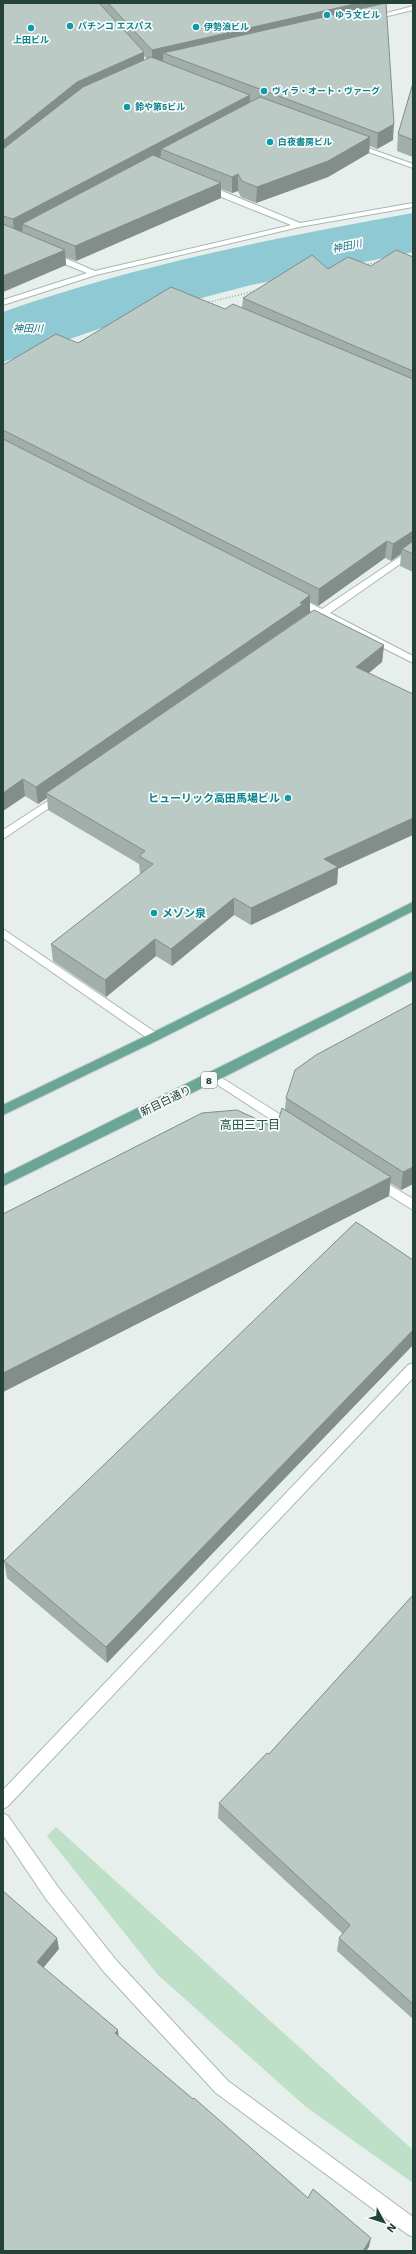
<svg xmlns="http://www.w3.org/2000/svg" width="416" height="2254" font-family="'Work Sans','Noto Sans JP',sans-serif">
<rect width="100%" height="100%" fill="#e6efeb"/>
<path fill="#bfe0c8" d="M56,1827l357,323v33l-107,-76 -148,-132 -111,-139z"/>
<path fill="#8ec9d4" d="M413,213v39l-162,33 -103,27 -145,50v-50c133,-47 271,-74 410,-99z"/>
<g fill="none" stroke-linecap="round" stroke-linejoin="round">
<g stroke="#a8b8b2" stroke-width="2">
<path id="minor" d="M413,6v4l-42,10 -3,-2z
M354,143l59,21v4l-61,-22 -2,-1z
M204,186h6l90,37 113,-20v4l-114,20 -203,48 -93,30v-5l84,-27 -40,-16v-4h6l42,18 196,-46 -87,-35z
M413,548v7l-83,58 83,43v7l-90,-46 -11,8h-6v-4l10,-7 -22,-12v-4h6l22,11z
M60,793l4,1 1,2 -1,2 -61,41v-9z
M3,929l155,105 2,3 -2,3h-8l-147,-102z
M214,1073l83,52 2,3 -2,3h-8l-79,-51 -2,-3z
M375,1176l38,23v11l-42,-26 -2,-3 2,-3z
M413,1363v15l-405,428 -5,3v-19l405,-425z
M3,1813l5,3 50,71 58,73 112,121 185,136v20l-6,-3 -191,-141 -112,-121 -58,-73 -43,-64z"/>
</g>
<g stroke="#c2cac8" stroke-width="2">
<path id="major" d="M413,902v9l-255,129 -155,75v-10l147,-71z
M413,971v9l-195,100 -215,106v-11z"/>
</g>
<path stroke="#86b3a5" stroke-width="1.5" stroke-dasharray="1 2" stroke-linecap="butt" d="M365,265l13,-3
M206,303l49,-12"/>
<use href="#minor" fill="#fff" fill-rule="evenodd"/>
<use href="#major" fill="#6aa596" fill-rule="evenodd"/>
</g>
<path fill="#a1aea9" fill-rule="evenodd" d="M3,3h382l8,137 -16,9 -7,-3 -1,7 -41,24 -72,26 -15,-6 -3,-6 -6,2 -11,-4v9l-145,63 -11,-4 1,8 -63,27zM144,56l3,3 -3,1z
M413,83v74l-16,-6 1,-17z
M413,257v315l-13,-6 1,-12 -10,7 -6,-3 -67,48 -8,-4v10l74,33 -2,17 -13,11 -31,196 -1,15 -86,41 -17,-10 -62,51 -16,-10 -50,41 -53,-36 -2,-17 90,-70 -1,-1 -1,-9 -91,-54 -1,-12 -9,6 -13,-8 -22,15v-446l75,-22 147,-34 17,-1 1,-10 85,-29 43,-3z
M413,1003v181l-12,6 -11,-7 -1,13 -386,196v-178l273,-86 9,-18 1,-12z
M413,1260v85l-306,318 -100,-85 -3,-17z
M413,1595v424l-76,-68 2,-13 4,-4 -125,-116 1,-15 50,-49z"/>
<path fill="#838d89" d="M359,3h26l-222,50v9l-11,2v-14z
M144,52v14l-141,91v-16l74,-59z
M250,95l-1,14 -88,40v7l-133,71 -6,-3 1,6 -9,4 -1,-15z
M394,124l-1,16 -16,9 1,-16z
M370,137l-1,16 -41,24 -72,26 1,-16z
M238,174v17l-6,2v-16z
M221,183v15l-145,63 -1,-15z
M65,250l1,15 -63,27v-16z
M413,531v16l-11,2 -1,5 -10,7 2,-17z
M387,541l-2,17 -67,48 1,-17z
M310,595v17l-264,181 1,5 -9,6 -2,-17z
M384,645l-2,17 -27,22 1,-17z
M23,779l2,17 -22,15v-18z
M413,818v17l-75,34 -1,15 -86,41v-17l73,-49z
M234,898v17l-62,51 -1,-17z
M155,939l1,17 -50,41 -1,-17z
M413,1167v17l-12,6 2,-18z
M391,1177l-2,19 -386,196v-19z
M413,1330v15l-306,318 -1,-16z
M57,1938l2,11 -20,24 -2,-11z
M118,2030l1,10 -4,-7z
M371,2238l-2,9 -3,4h-3z"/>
<path fill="#bbcac4" stroke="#838d89" d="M3,3h96l45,49 -67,30 -74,59z
M108,3h251l-207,47z
M386,3l8,121 -16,9 -215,-80z
M151,57l99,38 -237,124 -10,-3v-67l80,-62z
M413,83v57l-15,-6z
M260,97l110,40 -42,24 -71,26 -15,-6 -4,-7 -6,3 -71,-28z
M153,155l68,28 -146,63 -53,-22z
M3,224l62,26 -62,26z
M396,250l17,7v114l-170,-73 69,-43 16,14 20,-12 23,9z
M171,287l54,22 8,-5 180,75v152l-20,13 -6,-3 -68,48 -316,-159v-65l53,-31 22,9z
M3,439l307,156 -10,8 3,1 -267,183 -13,-8 -20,14z
M413,541v13l-11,-5z
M314,610l70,35 -28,22 57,27v124l-89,41 14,8 -87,41 -17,-10 -63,51 -16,-10 -50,41 -54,-36 102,-80 -14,-8 6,-5 -99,-58z
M413,1003v164l-10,5 -117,-74 9,-28 21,-15z
M282,1108l109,69 -388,196v-159l199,-101 35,-3 39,18z
M356,1222l57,38v70l-307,317 -102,-86z
M413,1595v409l-74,-66 11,-13 -131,-122 48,-50 2,1z
M3,1891l54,47 -20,24 81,68 -3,3 78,66 1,-1 114,100 5,-9 58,49 -8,13h-360z"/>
<g fill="#0f9aa8" stroke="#f7fbf9" stroke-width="1.5">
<circle cx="327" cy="15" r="4"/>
<circle cx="70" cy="26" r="4"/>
<circle cx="196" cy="27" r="4"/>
<circle cx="31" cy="28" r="4"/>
<circle cx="264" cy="91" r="4"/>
<circle cx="127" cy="107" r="4"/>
<circle cx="270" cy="142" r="4"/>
<circle cx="288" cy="798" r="4"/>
<circle cx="154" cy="913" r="4"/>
</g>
<g text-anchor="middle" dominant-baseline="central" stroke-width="3.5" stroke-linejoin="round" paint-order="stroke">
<g font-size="9" font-weight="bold" fill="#0d838f" stroke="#f7fbf9" text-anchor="start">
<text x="335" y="15">ゆう文ビル</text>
<text x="78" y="26">パチンコ エスパス</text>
<text x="204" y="27">伊勢浪ビル</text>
<text x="31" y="40" text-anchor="middle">上田ビル</text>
<text x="272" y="91">ヴィラ・オート・ヴァーグ</text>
<text x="135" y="107">鈴や第5ビル</text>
<text x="278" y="142">白夜書房ビル</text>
</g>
<g font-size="10" font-style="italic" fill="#1c6f80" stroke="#f7fbf9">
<text transform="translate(347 246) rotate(-12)">神田川</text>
<text x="28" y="328">神田川</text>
</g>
<rect fill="#f7fbf9" stroke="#637a73" stroke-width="1" x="201" y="1072" width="16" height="16" rx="3"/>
<g font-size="10" font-weight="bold" fill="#24423a">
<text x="209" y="1080">8</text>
</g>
<g font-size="11" font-weight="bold" fill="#0d838f" stroke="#f7fbf9" text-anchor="end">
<text x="280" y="798">ヒューリック高田馬場ビル</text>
<text x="162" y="913" text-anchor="start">メゾン泉</text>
</g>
<g font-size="11" fill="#24423a" stroke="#f7fbf9">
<text transform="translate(166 1101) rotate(-26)">新目白通り</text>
</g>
<g font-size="12" fill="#1f5548" stroke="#f7fbf9">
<text x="250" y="1125">高田三丁目</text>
</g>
</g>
<rect width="416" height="2254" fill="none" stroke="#24423a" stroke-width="8"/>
<g transform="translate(384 2222) rotate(129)" stroke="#f7fbf9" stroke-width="3" paint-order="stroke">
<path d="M0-3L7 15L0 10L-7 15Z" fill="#24423a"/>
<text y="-6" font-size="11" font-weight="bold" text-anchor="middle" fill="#24423a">N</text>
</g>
</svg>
